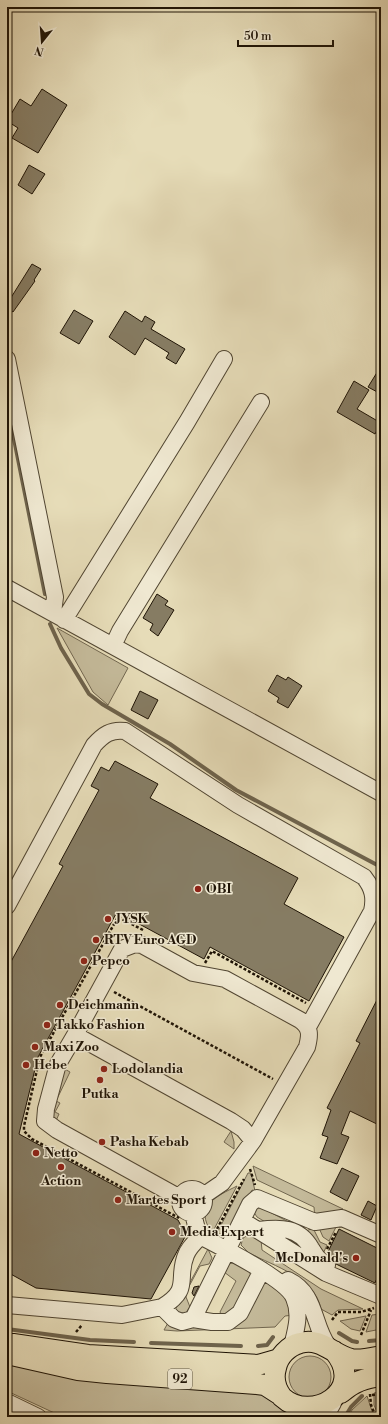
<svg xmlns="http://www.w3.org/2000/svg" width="388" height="1424" font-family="'Libre Bodoni',serif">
<rect width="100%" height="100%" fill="#e6dcb8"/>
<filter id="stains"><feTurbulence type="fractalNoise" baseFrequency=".005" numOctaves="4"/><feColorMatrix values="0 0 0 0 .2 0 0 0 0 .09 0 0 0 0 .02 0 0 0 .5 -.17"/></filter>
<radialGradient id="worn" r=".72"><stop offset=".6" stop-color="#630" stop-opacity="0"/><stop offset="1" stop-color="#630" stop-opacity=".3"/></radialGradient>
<path fill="#c4ba9a" stroke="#726750" d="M57,628l71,40 -20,37 -15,-13z
M63,1068l7,4 -14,29 4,2 -5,9 4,2 -4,9 -4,-2z
M231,1131l3,11v7l-10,-7z
M253,1166l90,43 -28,10 -1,-12 -57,-27z
M248,1173h3l4,18 -3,-1 -17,33 -5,2 -5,7 -9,3z
M237,1186l-25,47c-19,-27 5,-37 25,-47z
M260,1205l4,4 42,22 7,-3 7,14 7,3 -5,11 -65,-39 -4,-6z
M336,1227l-7,14 -6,-4 -4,-9z
M250,1234l11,6 1,10 59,39 42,20 -25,1 -6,5 -11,-6c-6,-31 -47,-43 -72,-56l-8,-8 2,-7z
M208,1249l4,9 -3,6 -9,2 -14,26v5l4,10 -6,8 -11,-1z
M233,1263l15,7 4,7 -1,6 -22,34 -8,-3 -1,-2 16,-31 -12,-9 4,-8z
M267,1283l21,14 6,18 -9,1 -10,11 -98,4 -13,-1 5,-9 46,7 47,-44z
M381,1314v15l-15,3 6,-17z
M366,1316l-6,15 -9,-2 -11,-8z
M289 1377a21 21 0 1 1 42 0a21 21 0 1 1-42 0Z
M7,1361l257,32 26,24h-227l-56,-26z
M381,1392v25h-2l-5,-12v-12z
M367,1396l7,21h-26l4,-7z"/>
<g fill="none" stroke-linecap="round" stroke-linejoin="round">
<path stroke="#6e634c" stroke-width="4" d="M7,404l38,190
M50,624l11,24 28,46 13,10 68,40 66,46 145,77
M7,1329l83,11 44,2
M339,1333l13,8 5,1
M369,1341l12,-1
M151,1343l90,3
M258,1346l9,-1 6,-8
M345,1417l6,-10 11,-11"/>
</g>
<path fill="#867c63" stroke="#1f1406" d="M42,89l25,16 -29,48 -26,-15 6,-10 -11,-7 13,-22 11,7z
M29,165l16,9 -13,20 -14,-9z
M32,264l9,5 -7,11 1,1 -22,31 -6,-4v-4z
M74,310l19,11 -14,23 -19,-11z
M125,311l17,11 3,-6 10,6 -4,7 34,20 -9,15 -10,-6 3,-5 -24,-15 -10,17 -26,-18z
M381,366v28l-13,-7z
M354,381l15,9 -12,19 24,14 -6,11 -38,-22z
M157,594l11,7 -3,4 9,5 -16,26 -8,-6 3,-6 -10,-6z
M277,675l9,5 2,-3 14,9 -14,22 -11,-6 2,-4 -11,-7z
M140,691l18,9 -10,19 -17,-9z
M115,761l43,23 -8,14 148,80 -14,26 60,33 -35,64 -99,-54 -6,12 -87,-47 -79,145 -19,77 159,86 8,15 -35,64 -115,-11 -29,-16v-303l56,-103 -4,-2 40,-74 -8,-4 10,-19 8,4z
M381,992v134l-31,-15 -9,23 8,3 -12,27 -17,-6 8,-21 -6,-2 9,-25 -4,-2 33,-65 -4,-2z
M342,1168l17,8 -12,25 -17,-9z
M368,1201l9,5 -6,14 -10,-5z
M339,1229l42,21v33l-5,-3 -1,3 -39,-19 -1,-4 -8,-6z
M199,1286l-5,10 -2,-3 2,-6z"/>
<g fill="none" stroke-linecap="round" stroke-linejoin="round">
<g stroke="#514632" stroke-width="18">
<path id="minor" d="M7,359l48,238 -2,16
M7,588l374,205
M64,620l123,-198 37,-63
M113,646l7,-15 141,-229
M7,906l87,-161c9,-10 17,-16 31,-14l113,74 126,72c9,11 11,21 8,34l-64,116
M135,944l7,1 51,28 32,6 75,41c11,8 10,15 7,27l-54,94 -10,-12 -12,-8 -156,-86 47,-86z
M75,1035l-17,29 -12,45 -1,12 12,9 123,68
M180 1201a12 12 0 1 1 24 0a12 12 0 1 1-24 0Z
M203,1196l19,-13 31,-42
M193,1214l4,15 7,9c19,10 83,42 90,60 7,16 2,32 -2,48
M243,1221l83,52 55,23
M259,1230c21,-3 40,-3 52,18 5,8 7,12 16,17
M288,1280c29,14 24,44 40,66
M7,1305l115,10 40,-8 12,12 8,3 11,-3 19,3h16l12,-9 22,-43
M162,1307c30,-18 14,-28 24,-52 3,-8 10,-14 16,-20
M193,1319l57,-115 7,-6 58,24 27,-4 39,17
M7,1402l31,15
M325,1417l8,-14"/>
</g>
<g stroke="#1f1406" stroke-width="22">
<path id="major" d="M13,1344l75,11 170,10 21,-6
M334,1351c34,40 -23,73 -52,46 -6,-8 -9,-19 -6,-29 2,-11 12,-22 24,-25 21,-6 32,11 51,16 9,2 20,-1 30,-3
M7,1354l71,16 29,3 150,11 8,1 14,9
M341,1393c12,-11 24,-15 40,-17"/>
</g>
<path stroke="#1f1406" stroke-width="2.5" stroke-dasharray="3 2" stroke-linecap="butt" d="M143,930l-25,-13 -78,140 -16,69v5l8,8 147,79
M205,963l7,-12 94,52
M114,992l159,87
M250,1169l5,16
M217,1229l27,-50
M327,1249l9,-17
M332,1320l6,-8h23l13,-4
M76,1332l6,-7
M361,1335l10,-25
M370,1394l1,11 5,12
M372,1395l9,-1"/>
<use href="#minor" stroke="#efe8d1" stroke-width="16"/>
<use href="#major" stroke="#e6dcb8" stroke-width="20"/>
</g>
<g fill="#8f2418" stroke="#efe8d1" stroke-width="1.5">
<circle cx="198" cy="889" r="4"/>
<circle cx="108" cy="919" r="4"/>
<circle cx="96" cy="940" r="4"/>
<circle cx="84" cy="961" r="4"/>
<circle cx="60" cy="1005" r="4"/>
<circle cx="47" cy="1025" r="4"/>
<circle cx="35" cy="1047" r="4"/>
<circle cx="26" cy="1065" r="4"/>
<circle cx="104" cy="1069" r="4"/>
<circle cx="100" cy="1080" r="4"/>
<circle cx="102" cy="1142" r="4"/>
<circle cx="36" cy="1153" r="4"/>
<circle cx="61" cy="1167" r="4"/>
<circle cx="118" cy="1200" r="4"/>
<circle cx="172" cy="1232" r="4"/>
<circle cx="356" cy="1258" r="4"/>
</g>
<g text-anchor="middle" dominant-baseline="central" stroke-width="3" stroke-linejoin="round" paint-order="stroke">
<rect fill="#efe8d1" stroke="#5d5443" stroke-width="1" x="168" y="1369" width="24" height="20" rx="3"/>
<g font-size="12" font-weight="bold" fill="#1f1406">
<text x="180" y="1379">92</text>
</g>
<g font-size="13" font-weight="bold" fill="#1f1406" stroke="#efe8d1" text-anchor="start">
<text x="206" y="889">OBI</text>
<text x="116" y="919">JYSK</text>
<text x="104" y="940">RTV Euro AGD</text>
<text x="92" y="961">Pepco</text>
<text x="68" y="1005">Deichmann</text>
<text x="55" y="1025">Takko Fashion</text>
<text x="43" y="1047">Maxi Zoo</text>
<text x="34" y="1065">Hebe</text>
<text x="112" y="1069">Lodolandia</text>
<text x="100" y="1094" text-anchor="middle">Putka</text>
<text x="110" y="1142">Pasha Kebab</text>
<text x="44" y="1153">Netto</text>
<text x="61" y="1181" text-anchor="middle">Action</text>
<text x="126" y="1200">Martes Sport</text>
<text x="180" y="1232">Media Expert</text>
<text x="348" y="1258" text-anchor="end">McDonald's</text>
</g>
</g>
<rect width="388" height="1424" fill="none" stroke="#e6dcb8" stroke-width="24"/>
<rect x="8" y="8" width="372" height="1408" fill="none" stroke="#1f1406" stroke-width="2"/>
<rect x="12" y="12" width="364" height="1400" fill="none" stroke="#1f1406"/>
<g transform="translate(42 42) rotate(197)" stroke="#efe8d1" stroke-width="3" paint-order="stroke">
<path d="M0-3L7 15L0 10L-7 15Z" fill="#1f1406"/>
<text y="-6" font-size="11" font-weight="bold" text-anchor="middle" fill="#1f1406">N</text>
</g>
<path d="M238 40v6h95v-6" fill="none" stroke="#1f1406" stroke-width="2"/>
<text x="244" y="40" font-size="12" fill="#1f1406" stroke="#efe8d1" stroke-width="3" paint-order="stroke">50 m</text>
<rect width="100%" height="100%" filter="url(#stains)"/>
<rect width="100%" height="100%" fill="url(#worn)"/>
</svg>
